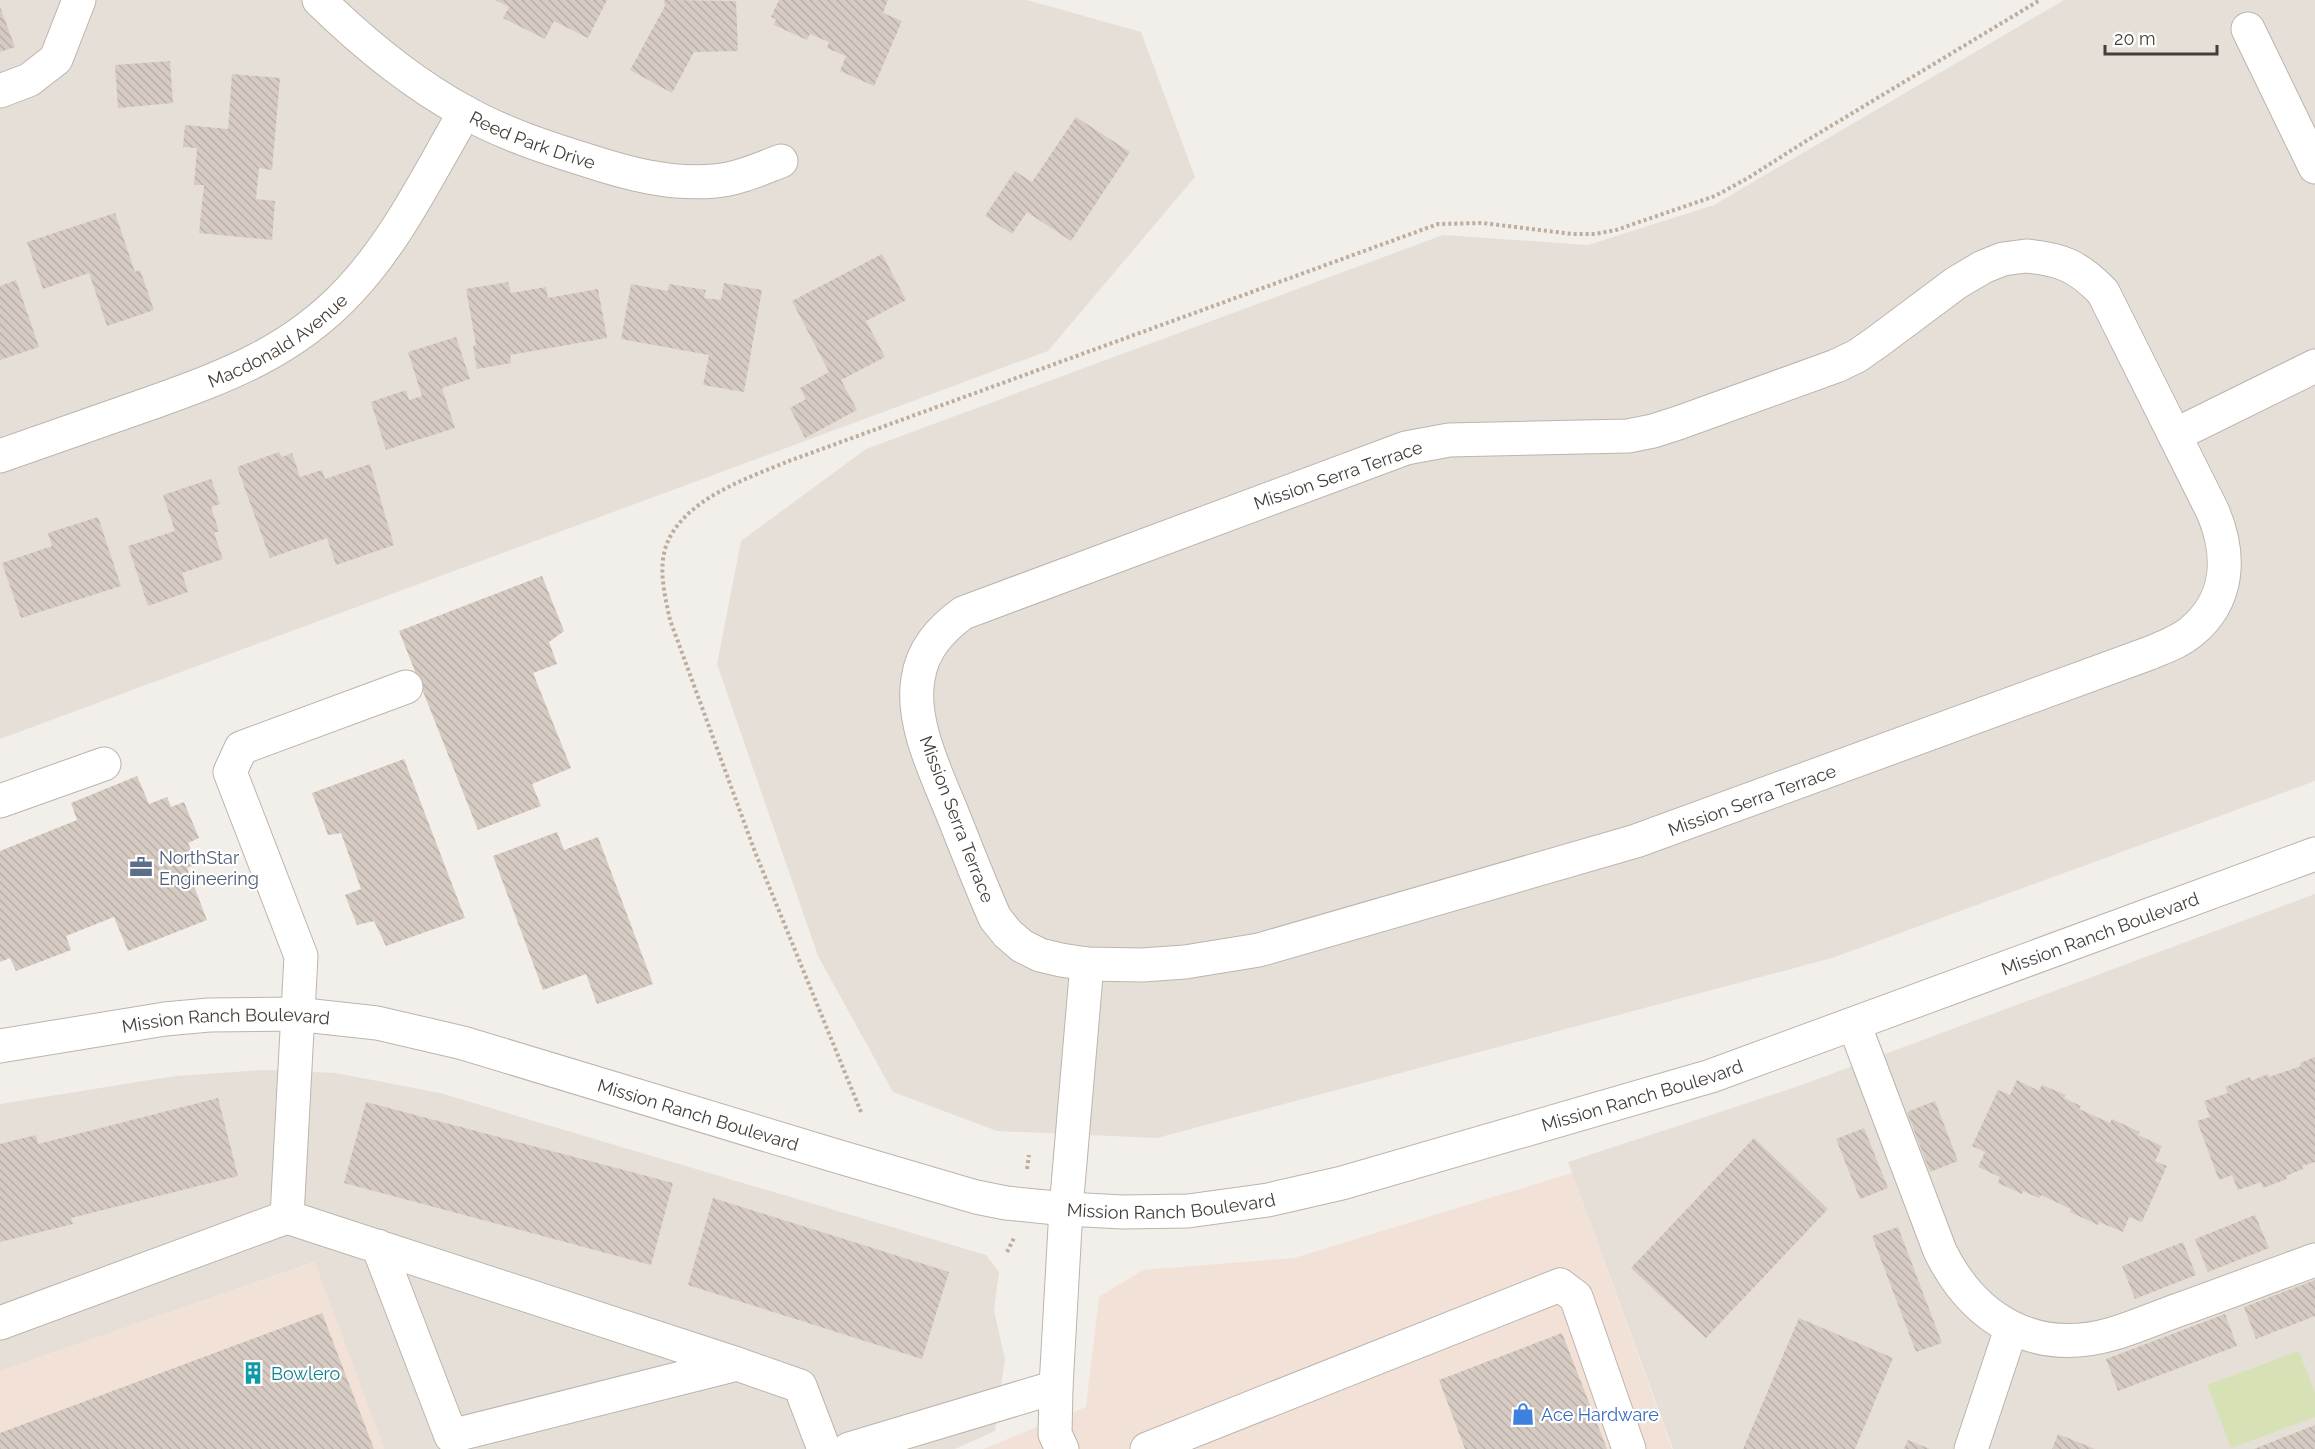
<svg xmlns="http://www.w3.org/2000/svg" width="2315" height="1449" font-family="Raleway,sans-serif">
<defs>
<pattern id="building-back-hatch" width="6" height="6" patternUnits="userSpaceOnUse" patternTransform="scale(1.5)"><rect width="6" height="6" fill="#d6cbc2"/><path d="M-1 5l2 2M0 0l6 6M5-1l2 2" fill="none" stroke="#b9afa7"/></pattern>
</defs>
<rect width="100%" height="100%" fill="#f2eee9"/>
<path fill="#e6dfd8" d="M0,0h1027l114,32 54,145 -147,174 -1048,388z
M2064,0h251v781l-483,177 -675,180 -160,-7 -104,-39 -75,-136 -101,-292 24,-123 125,-92 577,-214 145,10 126,-40z
M2315,894v555h-642l-105,-287 231,-76z
M265,1070l71,3 104,20 546,162 13,17 -5,39 11,48 -10,72 -40,18h-571l-70,-187 -314,109v-267l175,-28z"/>
<path fill="#f2e1d6" d="M1572,1173l100,276h-689l103,-42 13,-110 44,-27 151,-12z
M315,1262l69,187h-384v-78z"/>
<path fill="#d6e2b6" d="M2299,1351l16,42v24l-84,31 -24,-63z"/>
<path fill="url(#building-back-hatch)" d="M495,0h112l-19,38 -34,-17 -9,18 -42,-21 6,-11z
M664,0l72,1 2,50 -44,1 -22,41 -42,-23 35,-64z
M779,0h109l-5,13 19,8 -28,65 -34,-15 6,-15 -19,-8 2,-6 -19,-8 -3,6 -33,-15 2,-6 -5,-2z
M0,7l15,40 -15,5z
M170,61l3,42 -55,5 -3,-43z
M232,74l48,4 -8,92 -13,-2 -3,31 19,2 -3,39 -73,-7 5,-48h-10l3,-37 -14,-1 2,-22 43,4z
M1076,117l54,35 -59,89 -44,-29 -15,22 -27,-18 30,-45 17,11z
M115,213l20,59 5,-2 14,40 -47,16 -18,-53 -46,16 -16,-47z
M882,254l24,46 -40,21 19,36 -44,23 16,30 -52,28 -15,-30 16,-9 -6,-11 29,-16 -37,-71z
M16,280l23,67 -39,13v-74z
M508,282l3,11 35,-6 2,11 50,-9 9,49 -97,17 1,8 -34,6 -4,-23 3,-1 -10,-56z
M724,283l38,7 -18,102 -41,-7 6,-30 -88,-16 10,-55 37,7 1,-7 37,6 -2,8 17,2z
M456,337l14,42 -28,9 13,40 -69,22 -15,-48 35,-12 3,10 13,-4 -14,-44z
M279,452l3,5 10,-4 8,24 22,-7 3,9 45,-15 24,81 -58,20 -9,-27 -57,20 -33,-91z
M211,479l9,25 -9,3 8,24 -5,2 9,26 -41,14 6,19 -40,14 -20,-60 47,-15 -12,-36z
M98,517l23,69 -100,32 -19,-55 50,-17 -4,-13z
M542,576l22,55 -15,11 8,22 -24,9 38,95 -39,16 9,22 -63,24 -79,-199z
M404,759l61,159 -79,28 -12,-25 -17,4 -12,-30 16,-6 -20,-56 -13,2 -16,-42z
M137,776l12,28 18,-7 4,10 13,-5 15,36 -11,5 9,21 -10,4 20,52 -79,31 -14,-34 -48,19 5,14 -55,21 -6,-13 -10,4v-111l77,-31 -6,-17z
M557,832l7,18 34,-13 55,147 -56,20 -11,-30 -43,16 -50,-134z
M2315,1057v105l-13,4 1,3 -17,7 1,3 -24,9 -2,-6 -23,8 -6,-15 -13,5 -22,-59 13,-4 -6,-16 24,-8 -3,-6 25,-10 1,4 17,-7 1,3 32,-11 -1,-3z
M2017,1080l22,11 3,-6 24,10 -2,3 17,8 -2,3 31,14 2,-4 28,13 -2,3 24,11 -7,15 12,5 -25,56 -13,-5 -6,15 -24,-10 -1,3 -28,-13 1,-3 -30,-14 -2,3 -16,-7 -1,3 -24,-11 2,-6 -22,-10 7,-15 -13,-6 26,-56 12,5z
M218,1098l20,78 -167,42 2,6 -73,18v-98l36,-9 2,9z
M1935,1101l23,60 -28,11 -23,-60z
M366,1102l307,81 -22,82 -307,-82z
M1864,1128l24,60 -28,11 -24,-60z
M1754,1138l74,71 -122,129 -75,-70z
M713,1198l236,74 -27,87 -234,-74z
M2255,1215l14,33 -61,24 -13,-33z
M1898,1227l44,116 -26,9 -44,-116z
M2183,1242l13,33 -61,24 -13,-33z
M2315,1280v36l-59,23 -12,-32z
M322,1313l52,136h-374v-16z
M2225,1314l12,32 -119,45 -12,-32z
M1799,1318l94,40 -38,91h-112z
M1562,1333l45,116h-142l-26,-69z
M2315,1425v24h-61z
M2058,1434l37,15h-43z
M1908,1440l22,9h-26z"/>
<g fill="none" stroke-linecap="round" stroke-linejoin="round">
<g stroke="#bdb4ac" stroke-width="35">
<g id="minor">
<path id="s1" d="M319,0c43,42 91,82 144,111 39,22 81,36 123,49 43,14 84,25 129,21 23,-2 45,-12 66,-20"/>
<path d="M2248,29l67,138"/>
<path d="M0,91l29,-11 27,-21 23,-59"/>
<path d="M2026,256c35,3 52,10 77,36l110,220c18,43 17,88 -22,120 -12,10 -27,15 -41,21l-514,188 -377,109 -74,12 -43,3 -55,-1 -26,-4 -21,-5 -18,-9 -14,-12 -13,-16c-14,-32 -27,-65 -40,-98 -16,-41 -45,-96 -37,-141 4,-29 22,-49 45,-66l443,-165 43,-8 179,-4 25,-5 25,-8 158,-57 21,-10 20,-14 79,-59 27,-16 20,-8z"/>
<path d="M2175,435l140,-69"/>
<path id="s2" d="M0,456c51,-18 103,-36 154,-54 75,-27 139,-51 195,-111 49,-52 80,-118 116,-179"/>
<path d="M0,801l104,-37"/>
<path d="M1854,1024l86,227c34,69 95,105 172,83 24,-7 46,-17 69,-25 45,-16 89,-33 134,-49"/>
<path id="s3" d="M0,1046l165,-27 44,-4 86,-1 82,9 86,20 370,112 143,42 30,6 60,6 57,3 65,-1 80,-11 74,-17 369,-107 604,-222"/>
<path d="M287,1217l450,147 -286,72 -73,-190"/>
<path d="M0,1323l287,-106 14,-261 -71,-184 11,-24 165,-61"/>
<path d="M737,1364l63,22 24,63"/>
<path d="M849,1449l207,-62"/>
<path d="M1062,1449l-7,-15 1,-47 10,-178 21,-245"/>
<path d="M1147,1449l413,-164 16,12 53,152"/>
<path d="M1971,1449l40,-120"/>
</g>
</g>
<path stroke="#bdad9f" stroke-width="4" stroke-dasharray="3 3" stroke-linecap="butt" d="M861,1112l-106,-260 -85,-232c-5,-24 -12,-50 -4,-74 17,-47 82,-68 123,-85l649,-237 45,-1 89,11h23l21,-4 99,-34 33,-18 58,-37 234,-141
M1027,1169l2,-14
M1007,1252l7,-14"/>
<use href="#minor" stroke="#fff" stroke-width="33"/>
</g>
<defs>
<g id="office-bare" transform="scale(1.8)"><path d="M-6-3h4V-5.5h4V-3h4V5H-6ZM-1-4.5V-3h2v-1.5ZM-6 0V1H6V0Z" fill="#5c6f8a" stroke="#fff" stroke-width="2.5" paint-order="stroke"/></g>
<g id="building-bare" transform="scale(1.8)"><path d="M-4-6H4V6H1V3H-1V6H-4ZM-2.5-4.3h1.7v1.8h-1.7ZM.8-4.3h1.7v1.8H.8ZM-2.5-1h1.7V.8h-1.7ZM.8-1h1.7V.8H.8Z" fill="#0f9aa8" stroke="#fff" stroke-width="2.5" paint-order="stroke"/></g>
<g id="shop-bare" transform="scale(1.8)"><path d="M-5-2.5h2.3a2.7 3.5 0 0 1 5.4 0H5L5.5 6h-11ZM-1.5-2.5h3a1.5 2.3 0 0 0-3 0Z" fill="#3f7fe0" stroke="#fff" stroke-width="2.5" paint-order="stroke"/></g>
</defs>
<g fill-rule="evenodd">
<use href="#office-bare" x="141" y="867"/>
<use href="#building-bare" x="253" y="1373"/>
<use href="#shop-bare" x="1523" y="1414"/>
</g>
<g text-anchor="middle" dominant-baseline="central" stroke-width="4.5" stroke-linejoin="round" paint-order="stroke">
<g font-size="18" fill="#453e38" stroke="#fff">
<text stroke="none"><textPath href="#s1" startOffset="258">Reed Park Drive</textPath></text>
<text stroke="none"><textPath href="#s2" startOffset="302">Macdonald Avenue</textPath></text>
<text transform="translate(1338 475) rotate(-19)">Mission Serra Terrace</text>
<text transform="translate(1752 800) rotate(-20)">Mission Serra Terrace</text>
<text transform="translate(957 819) rotate(69)">Mission Serra Terrace</text>
<text stroke="none"><textPath href="#s3" startOffset="2172">Mission Ranch Boulevard</textPath></text>
<text stroke="none"><textPath href="#s3" startOffset="228">Mission Ranch Boulevard</textPath></text>
<text stroke="none"><textPath href="#s3" startOffset="1686">Mission Ranch Boulevard</textPath></text>
<text stroke="none"><textPath href="#s3" startOffset="714">Mission Ranch Boulevard</textPath></text>
<text stroke="none"><textPath href="#s3" startOffset="1200">Mission Ranch Boulevard</textPath></text>
</g>
<g font-size="18" fill="#4e5e75" stroke="#fff" text-anchor="start">
<text x="159" y="857">NorthStar<tspan x="159" dy="21">Engineering</tspan></text>
</g>
<g font-size="18" fill="#0d838f" stroke="#fff" text-anchor="start">
<text x="271" y="1373">Bowlero</text>
</g>
<g font-size="18" fill="#366cbe" stroke="#fff" text-anchor="start">
<text x="1541" y="1414">Ace Hardware</text>
</g>
</g>
<path d="M2105 45v9h112v-9" fill="none" stroke="#453e38" stroke-width="3"/>
<text x="2114" y="45" font-size="18" fill="#453e38" stroke="#ffffff" stroke-width="4.5" paint-order="stroke">20 m</text>
</svg>
